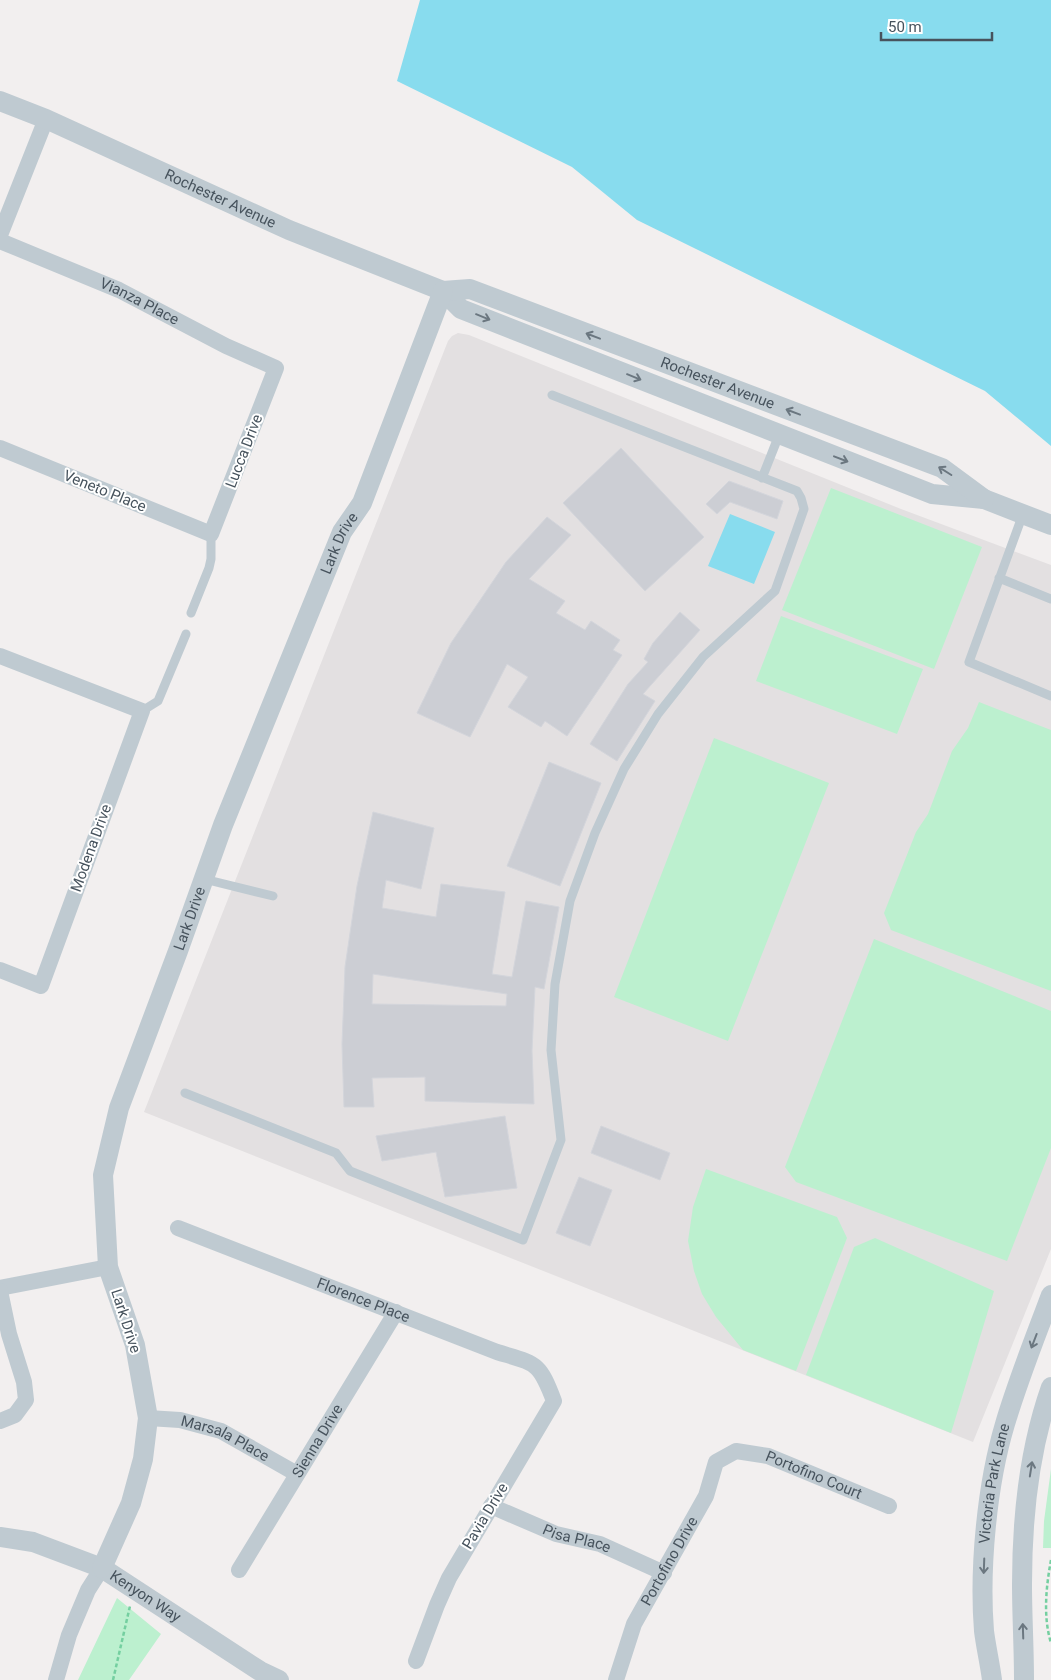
<svg xmlns="http://www.w3.org/2000/svg" width="1051" height="1680" font-family="Roboto,sans-serif">
<rect width="100%" height="100%" fill="#f2efef"/>
<path fill="#e3e0e1" d="M458,333l11,2 432,174 150,56v684l-78,193 -829,-330 304,-771 4,-5z"/>
<path fill="#bcf0cf" d="M831,488l151,59 -48,122 -152,-59z
M781,616l142,53 -26,65 -141,-53z
M979,702l72,28v261l-160,-61 -7,-17 32,-81 12,-18 24,-63 16,-23z
M714,738l115,45 -101,258 -114,-44z
M874,939l177,72v137l-44,113 -211,-79 -11,-15z
M706,1169l131,48 10,21 -51,133 -53,-21 -27,-33 -14,-23 -8,-23 -6,-30 5,-34z
M875,1238l119,53 -43,142 -145,-58 48,-128z
M1051,1469v79h-8l1,-27z
M117,1598l44,36 -32,46h-51z"/>
<path fill="#88dcee" d="M420,0h631v446l-66,-55 -348,-171 -65,-53 -175,-86z
M730,514l45,18 -21,52 -46,-18z"/>
<path fill="#ccced4" stroke="#d3d5db" fill-rule="evenodd" d="M621,448l83,89 -59,54 -82,-88z
M729,481l54,20 -6,18 -47,-17 -13,12 -11,-10z
M547,517l24,18 -42,44 36,22 -9,12 29,17 6,-9 29,19 -7,10 9,5 -55,81 -22,-15 -4,6 -33,-20 20,-30 -21,-13 -37,73 -53,-24 34,-70 55,-81z
M680,612l20,18 -57,64 12,7 -38,60 -27,-17 38,-60 20,-22 -4,-3 9,-16z
M549,762l52,21 -41,103 -53,-20z
M373,812l61,16 -13,61 -35,-9 -4,28 54,9 5,-33 64,8 -13,82 20,3 14,-76 33,6 -15,82 -9,-2 -3,64 2,53 -109,-3v-24l-53,1 2,29h-30l-2,-63 3,-77 12,-81zM373,974l134,20 -1,12 -134,-2z
M505,1116l12,72 -72,9 -9,-45 -54,9 -6,-25z
M601,1126l69,27 -10,27 -69,-27z
M579,1177l33,13 -22,56 -34,-13z"/>
<g fill="none" stroke-linecap="round" stroke-linejoin="round">
<path stroke="#74cfa0" stroke-width="2.5" stroke-dasharray="4 2.5" stroke-linecap="butt" d="M1051,1560c-5,27 -8,57 0,83
M113,1680l17,-74"/>
<path stroke="#bfcad1" stroke-width="9" d="M762,478l17,-43
M1023,514l-54,148 82,34
M999,578l52,21
M191,613l18,-45 2,-9v-25
M142,711l16,-10 28,-67
M204,879l69,17
M185,1093l151,60 14,18 173,69 38,-100 -10,-90 4,-66 15,-83 25,-68 29,-64 34,-55 45,-57 72,-66 29,-82 -3,-11 -4,-7 -245,-96"/>
<g stroke="#bfcad1" stroke-width="16">
<path d="M0,235l46,-116"/>
<path id="s1" d="M0,241l119,49 107,56 50,22 -65,166 -211,-86"/>
<path d="M0,656l142,55 -101,275 -41,-16"/>
<path id="s2" d="M178,1228l319,124c39,12 42,9 57,49l-105,177 -12,27 -21,56"/>
<path d="M0,1288l108,-21"/>
<path d="M0,1291l9,43 15,48 2,18 -11,15 -15,6"/>
<path id="s3" d="M148,1418l32,2 41,11 76,43"/>
<path id="s4" d="M491,1506l65,28 44,10 64,29"/>
<path id="s5" d="M239,1570l157,-258"/>
<path d="M56,1680l13,-45 19,-45 14,-22"/>
<path id="s6" d="M616,1680l18,-56 72,-128 10,-34 20,-11 32,5 121,50"/>
</g>
<g stroke="#bfcad1" stroke-width="20">
<path id="s7" d="M0,101l46,18 243,111 154,61 18,18 471,185 52,5 67,26"/>
<path id="s8" d="M443,291l27,-2 472,179 42,31"/>
<path id="s9" d="M0,1537l33,5 69,26 158,103 19,9"/>
<path id="s10" d="M102,1568l29,-65 12,-44 5,-41 -13,-73 -27,-78 -5,-92 16,-67 59,-157 45,-126 119,-293 20,-29 81,-212"/>
<path id="s11" d="M992,1680c-2,-16 -6,-33 -8,-49 -5,-63 3,-147 21,-207 13,-44 30,-86 46,-129"/>
<path d="M1024,1680c0,-32 -2,-64 -2,-96 0,-66 7,-135 29,-197"/>
</g>
</g>
<defs><path id="oneway-shaft" d="M-6 0H5M1.5-3L5.5 0L1.5 3" fill="none" stroke-width="1.6" stroke-linecap="round" stroke-linejoin="round" transform="scale(1.25)"/></defs>
<g stroke="#6b7780">
<use href="#oneway-shaft" transform="translate(483 317) rotate(22)"/>
<use href="#oneway-shaft" transform="translate(593 336) rotate(-159)"/>
<use href="#oneway-shaft" transform="translate(634 377) rotate(22)"/>
<use href="#oneway-shaft" transform="translate(793 412) rotate(-159)"/>
<use href="#oneway-shaft" transform="translate(841 459) rotate(21)"/>
<use href="#oneway-shaft" transform="translate(945 471) rotate(-148)"/>
<use href="#oneway-shaft" transform="translate(1034 1341) rotate(111)"/>
<use href="#oneway-shaft" transform="translate(1031 1469) rotate(-81)"/>
<use href="#oneway-shaft" transform="translate(984 1566) rotate(92)"/>
<use href="#oneway-shaft" transform="translate(1023 1631) rotate(-92)"/>
</g>
<g text-anchor="middle" dominant-baseline="central" stroke-width="4" stroke-linejoin="round" paint-order="stroke">
<g font-size="15" fill="#47535d" stroke="#fff">
<text stroke="none"><textPath href="#s7" startOffset="241">Rochester Avenue</textPath></text>
<text stroke="none"><textPath href="#s1" startOffset="152">Vianza Place</textPath></text>
<text stroke="none"><textPath href="#s8" startOffset="292">Rochester Avenue</textPath></text>
<text transform="translate(244 451) rotate(-69)">Lucca Drive</text>
<text transform="translate(105 491) rotate(22)">Veneto Place</text>
<text stroke="none"><textPath href="#s10" startOffset="1082">Lark Drive</textPath></text>
<text transform="translate(91 848) rotate(-70)">Modena Drive</text>
<text stroke="none"><textPath href="#s10" startOffset="678">Lark Drive</textPath></text>
<text stroke="none"><textPath href="#s2" startOffset="199">Florence Place</textPath></text>
<text transform="translate(126 1321) rotate(72)">Lark Drive</text>
<text stroke="none"><textPath href="#s3" startOffset="81">Marsala Place</textPath></text>
<text stroke="none"><textPath href="#s5" startOffset="151">Sienna Drive</textPath></text>
<text stroke="none"><textPath href="#s6" startOffset="346">Portofino Court</textPath></text>
<text stroke="none"><textPath href="#s11" startOffset="198">Victoria Park Lane</textPath></text>
<text transform="translate(485 1516) rotate(-59)">Pavia Drive</text>
<text stroke="none"><textPath href="#s4" startOffset="92">Pisa Place</textPath></text>
<text stroke="none"><textPath href="#s6" startOffset="131">Portofino Drive</textPath></text>
<text stroke="none"><textPath href="#s9" startOffset="159">Kenyon Way</textPath></text>
</g>
</g>
<path d="M881 32v8h111v-8" fill="none" stroke="#47535d" stroke-width="2.5"/>
<text x="888" y="32" font-size="15" fill="#47535d" stroke="#ffffff" stroke-width="4" paint-order="stroke">50 m</text>
</svg>
